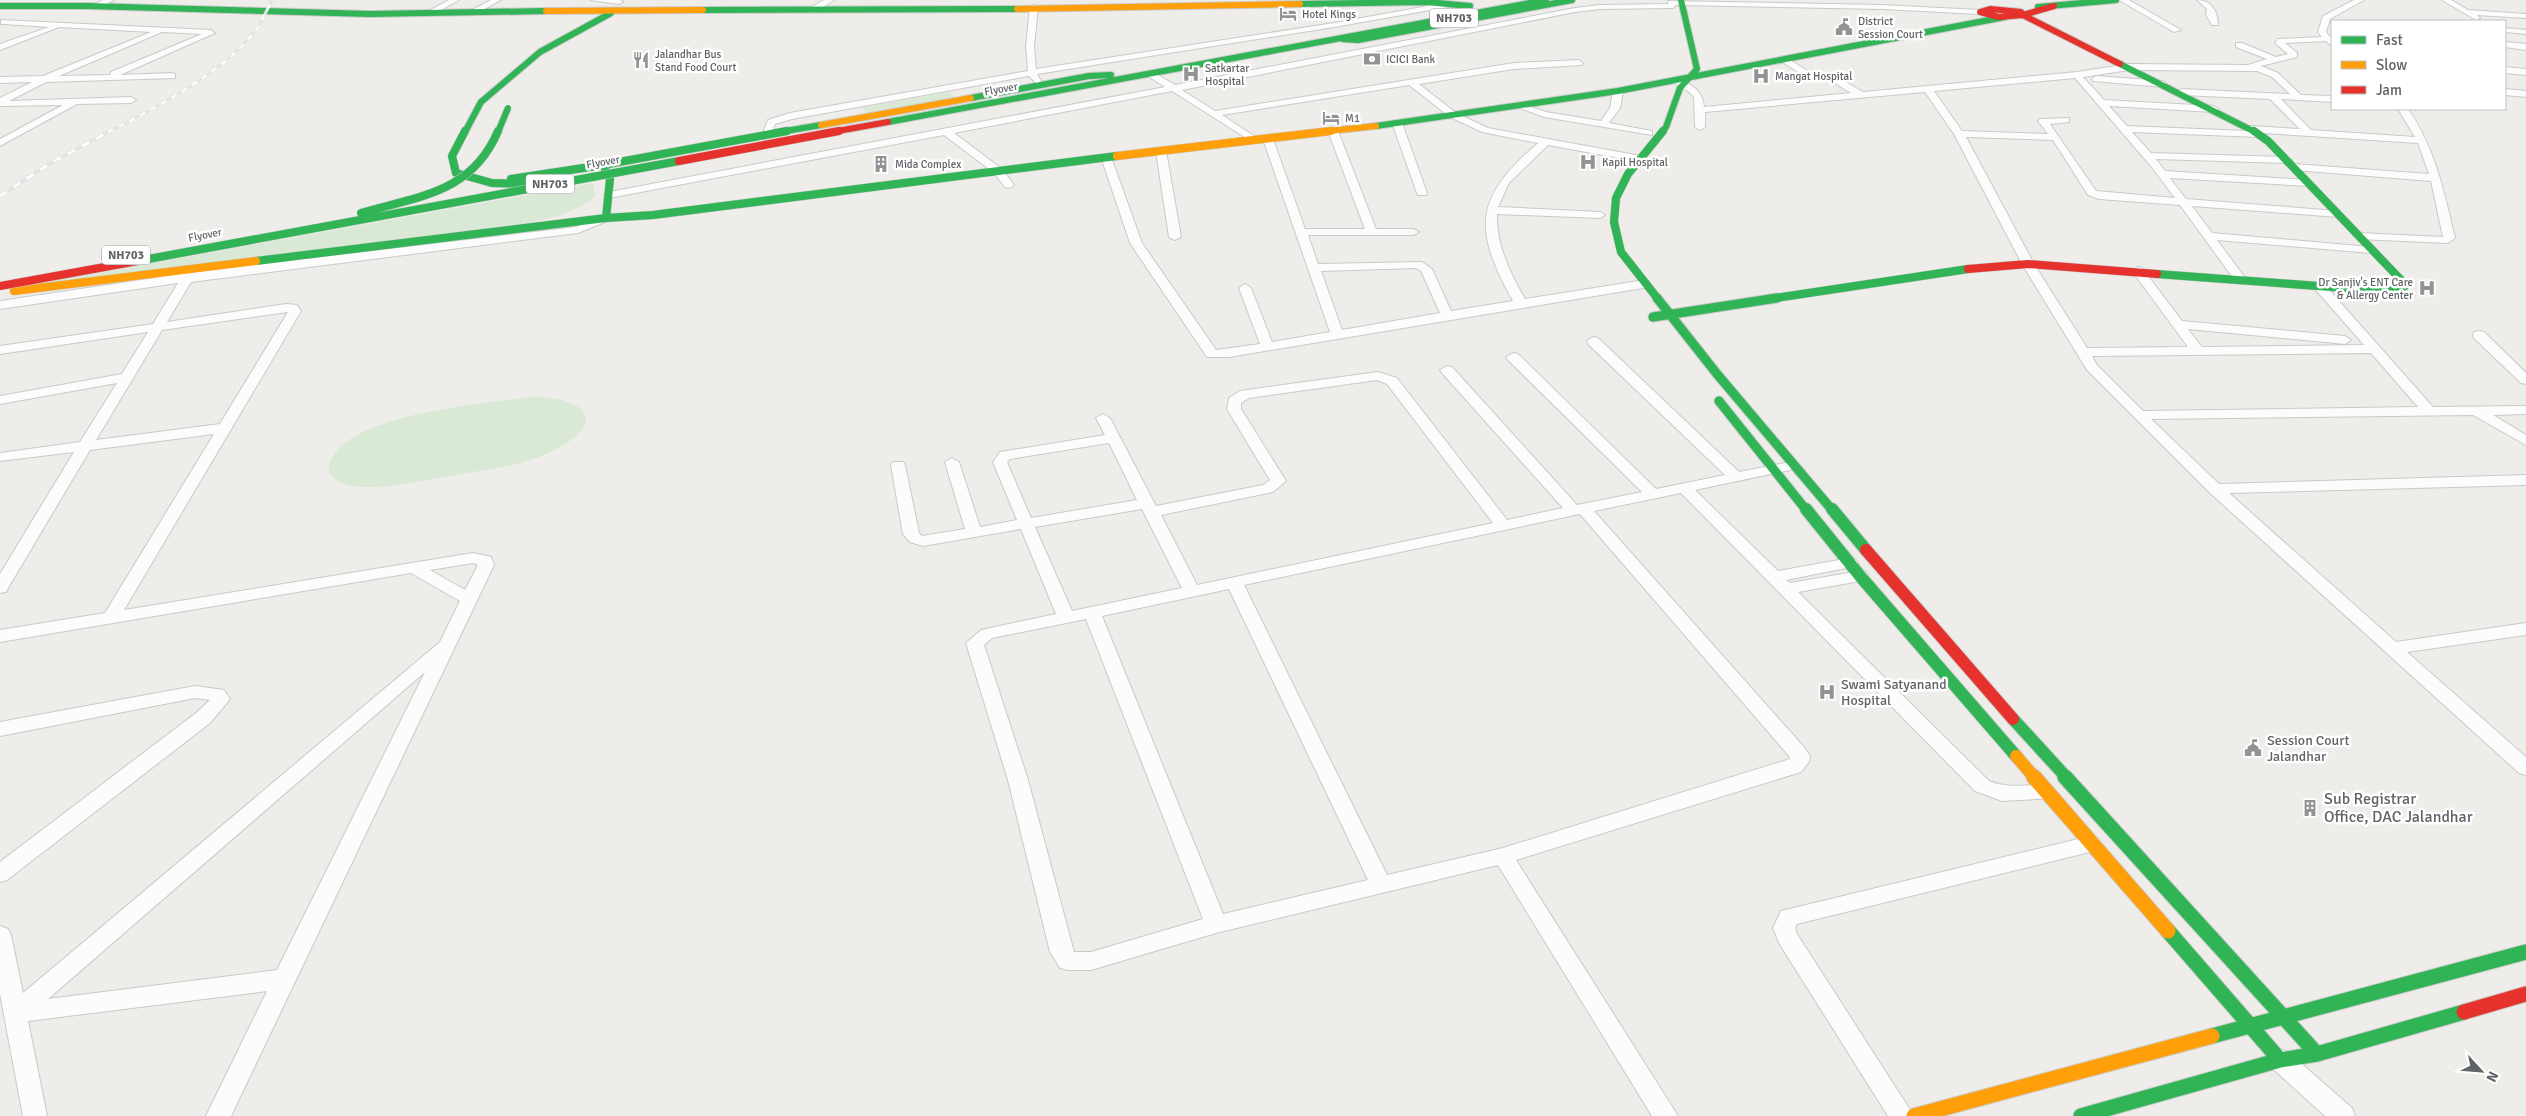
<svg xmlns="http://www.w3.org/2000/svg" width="2526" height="1116" font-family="Signika,sans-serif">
<rect width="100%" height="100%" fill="#eeedea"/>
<path fill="#d9e9d6" d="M949,92l6,5 -88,16 -5,-5z
M593,183l2,13c-16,16 -44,22 -66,27l-497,62z
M528,397c40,-2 89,17 32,50 -35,20 -78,23 -117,30 -24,4 -50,11 -75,10 -12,0 -31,-2 -38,-13 -3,-6 -1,-13 3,-18 28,-43 146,-51 195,-59z"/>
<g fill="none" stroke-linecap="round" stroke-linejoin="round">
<g stroke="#c9c9c9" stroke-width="2">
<path id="street" d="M103,0h11l-16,8 -7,-2z
M449,0h10l-27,15 -7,-2z
M491,0h10l-24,13 -7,-2z
M590,0h30l3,2 -4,2z
M824,0h10l-20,13h-6v-4z
M2119,0h10l52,30 -7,2z
M2197,0c15,0 21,12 21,25h-6l-6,-10 1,-6z
M2354,0h10l-34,19 -4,13 6,7v7l-6,-5 -41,2 12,10v4l-36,9 17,7 23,22 31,1v6l-51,-3 30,31 104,7 -17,-28h10c27,39 36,82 47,129l-7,5 -89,-4 -6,-3 6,-3 84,4 -12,-56 -137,-11 -5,-3 5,-3 135,10 -11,-31 -155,-10 -1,3 -3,1 -127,-5 19,21 136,4 5,3 -5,3 -131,-4 9,12 143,9 5,3 -5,3 -138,-8 16,21 152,12 5,3 -5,3 -146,-11 20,27 159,14 6,3 -6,3 -154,-13 29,39 -6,4 -4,-1 -56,-77 -81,-6 -11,-4 -35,-55 -87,-3 68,127 53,84 101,-1 -56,-76 6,-4 4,1 40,53 163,15 6,4 -6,4 -157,-15 14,18 162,-2 -49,-56 -2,-3 6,-4 4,1 110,124 93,-1v8l-33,1 33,20v10l-53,-30 -322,4 68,65 307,-9v10l-297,8 167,149 130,-19v12l-119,17 119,105v18l-7,-2 -310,-281 -122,-122 -65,-106 -68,-130 -29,-42 -220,20v15l-5,3 -5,-3 -1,-30 -6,-6 -17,-10 4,-3c15,5 28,12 29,29l147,-14 -21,-13 -23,-2 -26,-17v-4l3,-1 28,18 23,2 28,16 214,-20 52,-8 119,1 19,-6 -31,-12v-4h6l34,14 12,-3 -13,-11 3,-4 44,-2 -4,-5 5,-16zM2129,70l128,1 15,6 18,17 -108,-5 -5,3 5,3 88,4 30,30 -49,-3 -3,1 -1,4 -120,-5 -18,-20 105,6 5,-3 -5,-3 -110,-6 -21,-23zM2075,78l75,87 25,33 -79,-7 -46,-67 19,-2v-4l-29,1 -2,2 10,13 -86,-3 -28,-40zM2371,353l47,54 -275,4 -46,-46 -5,-9z
M2442,0h9l17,10 58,4v4l-49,-3 3,3 -4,2z
M1668,1l214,4 98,5 4,2 -4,2 -98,-5 -206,-4 -3,3 -73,1 -25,3 -393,78 33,21 299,-48 65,-3 4,3 -1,2 -68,4 -95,15 37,29 32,15 153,28 5,3 -5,3 -93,-17 -39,38 -11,24 102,5 5,3 -5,3 -103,-4c-1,30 13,59 28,85l120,-19 4,1v6l-420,70h-22l-77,-114 -29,-86 1,-2 9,2 31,86 74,107 44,-6 -21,-56 6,-4 6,4 21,54 58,-10 -67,-193 2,-2 8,2 32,90h60l-37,-98 5,-3 5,3 38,98h37l6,3 -6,3h-105l10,29 104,-2 10,7 19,42 62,-10c-41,-74 -38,-103 25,-158l-56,-11 -32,-15 -41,-32 -187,30 35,23v4l-3,1 -82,-52 -218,42 48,36 12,16 -5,3 -4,-1 -11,-14 -50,-38 -335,63 -5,-3 5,-3 556,-105 -17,-11v-4l3,-1 24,14 400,-77 25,-3 68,-1zM1416,268l5,3 19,42 -98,17 -21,-59z
M1450,2h3v4l-119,21 -297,47 4,7 -4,3 -8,-8 -237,43 -17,5 -5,13 -8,-2 6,-15 22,-7 238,-42 -2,-25 4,-39 4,-2 4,2 -4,39 2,23 298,-46z
M1,20l210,10 4,3 -95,42 52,-2 3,1v4l-129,4 -37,19 122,-4 5,3 -5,3 -54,1 -77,42v-7l63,-34 -63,1v-8l32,-16 -32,1v-6l43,-1 108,-44 -92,-5 -59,23v-6l49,-17 -45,-3h-3zM162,32l40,2 -91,38 -1,3 -51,1z
M2505,28l21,2v4l-21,-2z
M2505,42l21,2v6l-21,-3z
M2505,67l21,2v6l-21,-2z
M2096,76l67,5 4,3 -4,3 -70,-6 -1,-2z
M1618,88l5,3 -3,17 -11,15 43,8v4l-108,-18 -32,-12 5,-3 29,10 55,9 9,-13 3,-17z
M2505,89l21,2v6l-21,-2z
M1397,120l5,3 25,70 -1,2h-8l-1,-2 -25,-70z
M1161,148l5,3 15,86 -6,3 -6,-3 -13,-86z
M606,215l6,3 -2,2 -32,13 -387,49 -24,40 119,-18 11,1 4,6 -177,299 349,-57 18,4 3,8 -263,551h-25l61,-125 -239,30 19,95h-24l-23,-122v-68l8,3 3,6 12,58 417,-351 20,-41 -49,-28 -411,69v-12l105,-17 109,-179 -124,16 -82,138 -2,4 -6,1v-19l74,-122 -74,9v-8l80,-11 37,-59 -117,21v-8l122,-22 26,-42 -148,22v-8l153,-22 25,-41 -178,26v-8l188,-28 388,-46zM288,312l-68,112 -124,16 66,-110zM473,563l5,2 -13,25 -35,-20zM425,672l-148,298 -229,29z
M2479,331l5,1 42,41v11l-5,-1 -47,-45 -1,-3 1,-3z
M1593,337l5,1 141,134 46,-9 5,1 2,3 -2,3 -95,20 83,81 72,-13 6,2 2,3 -2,3 -70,14 4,3 70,-12 6,1 2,4 -2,4 -68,12 191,189c25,10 43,0 65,7l3,5 -3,5 -52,3 -27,-10 -294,-298 -87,18 209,235 7,10 -1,6 -8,10 -285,88 162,256h-26l-154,-251 -282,68 -125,37h-23l-8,-2 -10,-16 -42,-172 -42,-137 15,-13 75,-16 -35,-85 -98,17 -13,-4 -7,-8 -12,-69 2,-3h10l2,3 14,68 3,3 43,-7 -20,-67 7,-4 7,4 21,65 37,-7 -24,-58 7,-10 105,-17 -9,-17 7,-4 7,4 46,88 107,-21 7,-5 -43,-71 2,-11 11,-7 138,-19 19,6 110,142 56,-12 -121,-135 -2,-3 7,-4 5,1 125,138 65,-13 -134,-132 -2,-3 7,-4 5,1 138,135 69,-14 -137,-131 -1,-3zM1377,380l10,4 106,139 -296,62 -36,-70 112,-23 13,-11 -45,-72v-6l8,-5zM1109,443l28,57 -106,18 -24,-56 3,-3zM1142,509l40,79 -110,23 -37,-84zM1580,514l209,242 1,3 -287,89 -116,27 -143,-290zM1229,589l139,291 -145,34 -121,-298zM1086,619l117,300 -112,33h-17l-46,-172 -44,-135 8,-7z
M195,686l29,4 6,9 -20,24 -203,157 -7,2v-20l196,-149 14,-13 -15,-2 -195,38v-14z
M2091,836l7,2 3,6 -3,6 -301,74 -2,4 2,6 117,182h-26l-109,-173 -6,-15 8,-17z
M2280,1049l8,3 64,56 3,8h-30l-53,-48 -4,-8 4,-8z"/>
</g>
<g stroke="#cbcbcb" stroke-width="8">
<path id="fast-far4" d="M1300,4l126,-2 44,4
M0,6h87l283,8 176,-3
M2038,7l78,-7
M703,10l314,-1
M1343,39l15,1 214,-40
M2120,64l135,68
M1099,83l447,-83
M971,98l118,-22 22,-1
M1376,126l242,-35 387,-74
M465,132l16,-30 59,-50 71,-39
M780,132l41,-7
M1662,132l4,-5 14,-39 17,-19 -16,-69"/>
</g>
<g stroke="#cbcbcb" stroke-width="9">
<path id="fast-far3" d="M465,131l-13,25 4,17 36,10 36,1
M603,165l7,14 -4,39 47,-3 464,-59
M511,179l92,-14 184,-34
M256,261l350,-43
M2157,274l228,17 15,-1 4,-3 -2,-6 -134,-140 -14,-10
M1658,299l-37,-47 -7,-30 2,-24 12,-24 35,-43
M1769,299l199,-30"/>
</g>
<g stroke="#cbcbcb" stroke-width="11">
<path id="fast-far2" d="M1657,298l60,76 116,137
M1653,317l124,-19
M1719,401l88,110"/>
</g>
<g stroke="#cbcbcb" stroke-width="14">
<path id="fast-far1" d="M1806,509l54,67 156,180
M1832,509l34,41
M2013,719l54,59"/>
</g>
<g stroke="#cbcbcb" stroke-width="17">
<path id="fast" d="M2065,777l252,277
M2168,931l112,129
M2212,1036l314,-84
M2081,1116l199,-56 37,-6 147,-42"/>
</g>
<g stroke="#cbcbcb" stroke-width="8">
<path id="slow-far3" d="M1017,9l283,-5
M546,11l157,-1
M821,125l150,-27
M1320,132l56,-6"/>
</g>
<g stroke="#cbcbcb" stroke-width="9">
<path id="slow-far2" d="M1117,156l214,-25
M14,291l242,-30"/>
</g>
<g stroke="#cbcbcb" stroke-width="14">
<path id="slow-far1" d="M2016,756l19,22"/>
</g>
<g stroke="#cbcbcb" stroke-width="17">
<path id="slow" d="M2034,777l134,154
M1914,1116l298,-80"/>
</g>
<g stroke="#cbcbcb" stroke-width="8">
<path id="jam-far3" d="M1990,9l31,3 2,3 -24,2 -19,-5z
M2023,15l97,49
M2023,15l31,-9"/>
</g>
<g stroke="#cbcbcb" stroke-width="9">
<path id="jam-far2" d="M1968,269l60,-5 129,10"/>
</g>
<g stroke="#cbcbcb" stroke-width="14">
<path id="jam-far1" d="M1866,550l147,169"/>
</g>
<g stroke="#cbcbcb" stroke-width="17">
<path id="jam" d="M2464,1012l62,-18"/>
</g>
<use href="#street" fill="#fcfcfc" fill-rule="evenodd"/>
<use href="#fast-far4" stroke="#30b455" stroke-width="6"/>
<use href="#fast-far3" stroke="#30b455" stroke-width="8"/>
<use href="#fast-far2" stroke="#30b455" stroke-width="9"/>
<use href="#fast-far1" stroke="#30b455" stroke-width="12"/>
<use href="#fast" stroke="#30b455" stroke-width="15"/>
<use href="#slow-far3" stroke="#ff9f0a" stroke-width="6"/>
<use href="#slow-far2" stroke="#ff9f0a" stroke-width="8"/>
<use href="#slow-far1" stroke="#ff9f0a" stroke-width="12"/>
<use href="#slow" stroke="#ff9f0a" stroke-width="15"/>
<use href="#jam-far3" stroke="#e5322d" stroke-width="6"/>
<use href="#jam-far2" stroke="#e5322d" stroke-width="8"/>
<use href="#jam-far1" stroke="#e5322d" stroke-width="12"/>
<use href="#jam" stroke="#e5322d" stroke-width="15"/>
<g stroke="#e3e4e3" stroke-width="3">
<path id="rail-far1" d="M108,132c47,-24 123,-63 152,-108 4,-8 8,-16 12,-24"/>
</g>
<g stroke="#e3e4e3" stroke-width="4">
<path id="rail" d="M0,196l51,-33 59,-32"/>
</g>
<use href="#rail-far1" stroke="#fff" stroke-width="2" stroke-dasharray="6" stroke-linecap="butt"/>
<use href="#rail" stroke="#fff" stroke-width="2.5" stroke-dasharray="8" stroke-linecap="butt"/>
<g stroke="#cbcbcb" stroke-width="8" stroke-linecap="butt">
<path id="fast-bridge-far1" d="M888,122l211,-39
M498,132l10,-24"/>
</g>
<g stroke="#cbcbcb" stroke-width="9" stroke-linecap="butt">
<path id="fast-bridge" d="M361,213c58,-17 111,-20 137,-82
M143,260l536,-99"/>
</g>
<g stroke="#cbcbcb" stroke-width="8" stroke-linecap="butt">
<path id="jam-bridge-far1" d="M832,132l56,-10"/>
</g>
<g stroke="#cbcbcb" stroke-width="9" stroke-linecap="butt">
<path id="jam-bridge" d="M679,161l160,-30
M0,286l143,-26"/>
</g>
<use href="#fast-bridge-far1" stroke="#30b455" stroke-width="6"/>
<use href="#fast-bridge" stroke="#30b455" stroke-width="8"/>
<use href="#jam-bridge-far1" stroke="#e5322d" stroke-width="6"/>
<use href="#jam-bridge" stroke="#e5322d" stroke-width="8"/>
</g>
<defs>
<g id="hotel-bare" transform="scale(1.35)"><path d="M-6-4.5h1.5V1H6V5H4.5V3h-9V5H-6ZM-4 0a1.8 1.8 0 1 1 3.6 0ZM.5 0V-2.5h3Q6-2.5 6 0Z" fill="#919395" stroke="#fff" stroke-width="2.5" paint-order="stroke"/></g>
<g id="civic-bare" transform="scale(1.35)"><path d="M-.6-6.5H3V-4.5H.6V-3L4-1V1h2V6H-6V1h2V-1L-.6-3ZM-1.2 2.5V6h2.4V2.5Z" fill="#919395" stroke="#fff" stroke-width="2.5" paint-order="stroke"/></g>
<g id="bank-bare" transform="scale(1.35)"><path d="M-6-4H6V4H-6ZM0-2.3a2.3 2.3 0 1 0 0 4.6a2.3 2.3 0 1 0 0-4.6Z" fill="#919395" stroke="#fff" stroke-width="2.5" paint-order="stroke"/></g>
<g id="restaurant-bare" transform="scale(1.35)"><path d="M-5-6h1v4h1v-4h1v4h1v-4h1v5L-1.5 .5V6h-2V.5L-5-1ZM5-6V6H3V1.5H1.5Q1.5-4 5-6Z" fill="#919395" stroke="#fff" stroke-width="2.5" paint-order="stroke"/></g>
<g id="hospital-bare" transform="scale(1.35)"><path d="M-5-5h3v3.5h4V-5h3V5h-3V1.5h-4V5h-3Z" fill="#919395" stroke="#fff" stroke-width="2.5" paint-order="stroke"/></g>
<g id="building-bare" transform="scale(1.35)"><path d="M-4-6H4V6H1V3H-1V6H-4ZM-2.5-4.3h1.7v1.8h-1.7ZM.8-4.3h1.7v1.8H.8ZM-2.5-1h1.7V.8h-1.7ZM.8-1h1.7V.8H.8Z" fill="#919395" stroke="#fff" stroke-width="2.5" paint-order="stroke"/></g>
</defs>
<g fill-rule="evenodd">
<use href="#hotel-bare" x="1288" y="14"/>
<use href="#civic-bare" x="1844" y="27"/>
<use href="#bank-bare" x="1372" y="59"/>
<use href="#restaurant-bare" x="641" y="60"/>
<use href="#hospital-bare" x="1191" y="74"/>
<use href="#hospital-bare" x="1761" y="76"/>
<use href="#hotel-bare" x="1331" y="118"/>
<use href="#hospital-bare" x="1588" y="162"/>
<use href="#building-bare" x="881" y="164"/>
<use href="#hospital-bare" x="2427" y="288"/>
<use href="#hospital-bare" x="1827" y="692"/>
<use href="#civic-bare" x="2253" y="748"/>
<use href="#building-bare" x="2310" y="808"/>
</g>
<g text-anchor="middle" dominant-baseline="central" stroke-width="5" stroke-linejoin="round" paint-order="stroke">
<g font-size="11" fill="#5f6367" stroke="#fff" text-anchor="start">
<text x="1302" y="14">Hotel Kings</text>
<text x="1858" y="21">District<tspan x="1858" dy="13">Session Court</tspan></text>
<text x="655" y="54">Jalandhar Bus<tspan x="655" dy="13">Stand Food Court</tspan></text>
<text x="1386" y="59">ICICI Bank</text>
<text x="1205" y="68">Satkartar<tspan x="1205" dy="13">Hospital</tspan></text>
<text x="1775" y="76">Mangat Hospital</text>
<text x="1345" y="118">M1</text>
<text x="1602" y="162">Kapil Hospital</text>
<text x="895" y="164">Mida Complex</text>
<text x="2413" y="282" text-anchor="end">Dr Sanjiv's ENT Care<tspan x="2413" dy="13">&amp; Allergy Center</tspan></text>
</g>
<g font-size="11" fill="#5f6367" stroke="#fff">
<text transform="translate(1001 89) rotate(-10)">Flyover</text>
<text transform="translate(603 162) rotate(-10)">Flyover</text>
<text transform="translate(205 235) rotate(-11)">Flyover</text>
</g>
<g fill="#fff" stroke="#8f9295" stroke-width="1">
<rect x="1430" y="8.5" width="48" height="19" rx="4"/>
<rect x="526" y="174.5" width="48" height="19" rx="4"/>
<rect x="102" y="245.5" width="48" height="19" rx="4"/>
</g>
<g font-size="12" font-weight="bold" fill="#5f6367">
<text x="1454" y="18">NH703</text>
<text x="550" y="184">NH703</text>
<text x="126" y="255">NH703</text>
</g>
<g font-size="14" fill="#5f6367" stroke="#fff" text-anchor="start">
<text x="1841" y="684">Swami Satyanand<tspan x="1841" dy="16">Hospital</tspan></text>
<text x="2267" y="740">Session Court<tspan x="2267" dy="16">Jalandhar</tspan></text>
</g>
<g font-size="16" fill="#5f6367" stroke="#fff" text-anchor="start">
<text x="2324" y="799">Sub Registrar<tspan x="2324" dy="18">Office, DAC Jalandhar</tspan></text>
</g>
</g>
<rect x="2331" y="20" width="175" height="90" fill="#ffffff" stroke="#bfc1c2"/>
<rect x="2341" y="36" width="25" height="8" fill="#30b455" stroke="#bfc1c2"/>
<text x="2376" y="45" font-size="15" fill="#5f6367">Fast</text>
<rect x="2341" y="61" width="25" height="8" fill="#ff9f0a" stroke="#bfc1c2"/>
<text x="2376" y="70" font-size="15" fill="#5f6367">Slow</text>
<rect x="2341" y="86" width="25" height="8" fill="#e5322d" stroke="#bfc1c2"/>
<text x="2376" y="95" font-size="15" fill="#5f6367">Jam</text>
<g transform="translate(2481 1071) rotate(116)" stroke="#ffffff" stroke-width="4" paint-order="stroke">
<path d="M0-4L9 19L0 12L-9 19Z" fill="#5f6367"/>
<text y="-8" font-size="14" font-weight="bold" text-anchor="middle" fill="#5f6367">N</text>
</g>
</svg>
